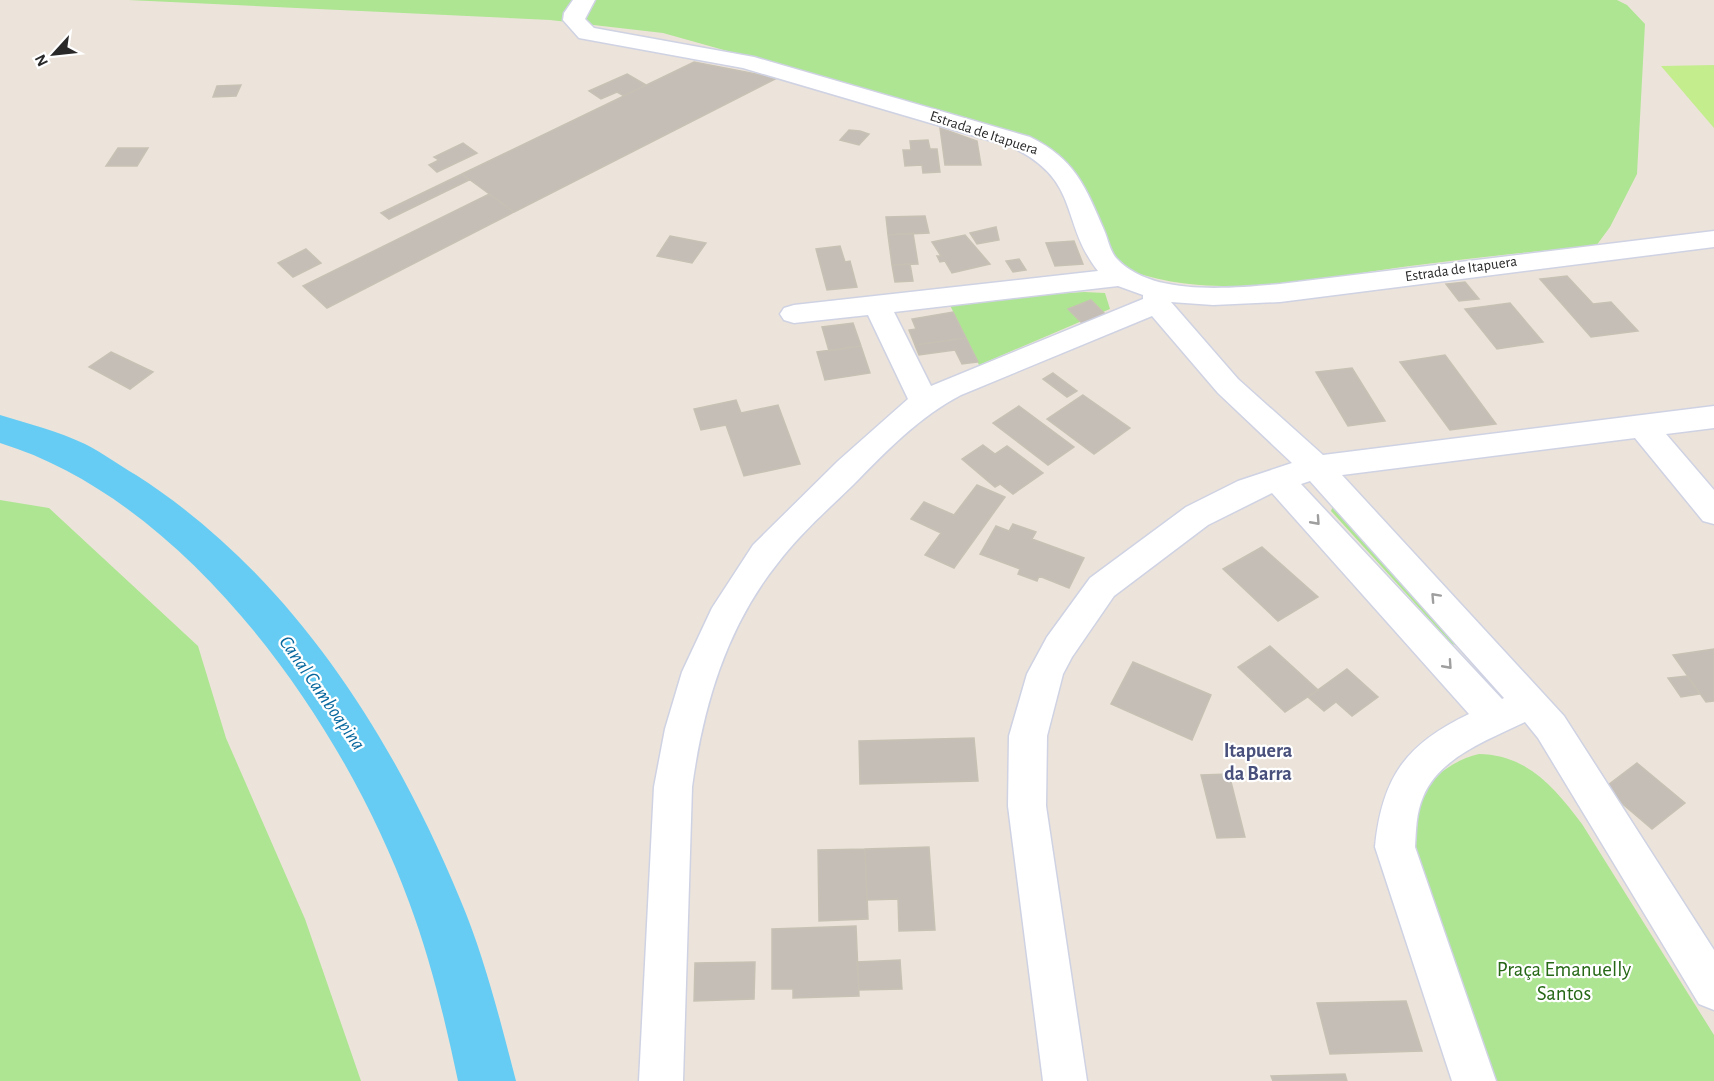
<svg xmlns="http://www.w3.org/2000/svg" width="1714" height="1081" font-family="'Alegreya Sans',sans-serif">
<rect width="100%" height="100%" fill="#ece4da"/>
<path fill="#aee593" d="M128,0h1489l10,5 18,19 -8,150 -27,53 -14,19c-62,5 -124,12 -186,20 -91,12 -207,39 -293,-1l-44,-94 -14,-17 -22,-11 -53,-20 -321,-90 -113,-13z
M1084,292l21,1 5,16 -131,56 -31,-64z
M0,500l49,8 149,138 28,92 79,181 56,162h-361z
M1333,506l127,141 -8,-3 -121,-133z
M1479,754c49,1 76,34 103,70l132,211v46h-220l-82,-236 9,-54c16,-17 35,-32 58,-37z"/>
<path fill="#c4ed8e" d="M1714,65v63l-53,-62z"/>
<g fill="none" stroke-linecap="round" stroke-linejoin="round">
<path fill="#67ccf3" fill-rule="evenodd" d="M0,415c29,9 58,16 85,29 18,9 34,21 51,31 153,98 256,259 324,424 25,59 40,121 56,182h-58c-13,-61 -27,-120 -49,-179 -65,-178 -220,-401 -409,-459z"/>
</g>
<path fill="#c4beb7" stroke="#c7c1b4" stroke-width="1.5" d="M694,62l83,16 -263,134 -52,-38z
M627,74l19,11 -22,11 -7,-4 -16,7 -12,-8z
M241,85l-5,11 -23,1 4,-11z
M940,128l37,13 4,24h-36z
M849,130l11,1 9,3 -10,11 -19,-5z
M928,140l2,9h7l3,23 -17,1 -1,-8 -17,1 -2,-16h8l-1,-9z
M463,143l14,10 -40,19 -8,-7 10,-5 -5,-3z
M118,148h30l-11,18h-31z
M462,174l7,6 -80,39 -8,-6z
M489,194l25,18 -187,96 -24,-22z
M925,216l4,17 -41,2 -2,-18z
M996,227l3,13 -22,4 -7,-11z
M913,233l5,31 -26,1 -4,-30z
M965,235l25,29 -38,9 -7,-12 -5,1 -3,-6h4l-9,-14z
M670,236l36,7 -14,20 -35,-7z
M1074,241l9,23 -28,2 -9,-23z
M840,246l5,16 5,-1 7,26 -30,3 -11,-41z
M306,249l15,14 -28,14 -15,-14z
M1019,259l7,11 -13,2 -7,-11z
M910,264l3,17 -18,1 -3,-17z
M1567,276l26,28 18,-2 27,29 -47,6 -51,-58z
M1465,282l14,17 -20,2 -13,-17z
M1091,300l15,15 -23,9 -15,-15z
M1510,303l33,39 -46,7 -32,-40z
M953,312l13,26 -51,7 -6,-15 7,-1 -4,-10z
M853,323l8,23 -32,5 -7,-24z
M966,338l12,24 -16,2 -7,-14 -36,5 -4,-10z
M861,346l9,27 -45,7 -8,-28z
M111,352l42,20 -23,17 -41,-22z
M1445,355l51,69 -46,6 -50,-68z
M1352,368l33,53 -37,5 -32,-54z
M1053,373l24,18 -10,6 -24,-18z
M1083,395l47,33 -36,26 -47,-35z
M736,400l5,13 37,-8 22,59 -56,12 -18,-51 -25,5 -7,-21z
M1019,406l55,41 -26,18 -55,-42z
M983,445l12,9 12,-8 36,27 -30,21 -13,-10 -5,3 -33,-28z
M977,485l28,12 -51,71 -29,-13 16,-22 -30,-14 13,-17 30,13z
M1013,524l23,8 -4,7 52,19 -15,30 -30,-12 -2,5 -19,-7 2,-5 -40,-15 16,-28 13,5z
M1262,547l56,50 -40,24 -55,-52z
M1270,646l48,44 -33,22 -47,-45z
M1714,649v52l-8,1 -33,-47z
M1133,662l78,33 -19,45 -81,-36z
M1347,669l31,28 -26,19 -16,-14 -12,9 -16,-14z
M1687,676l13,18 -19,3 -13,-19z
M974,738l4,43 -118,3 -1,-43z
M1637,763l48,40 -33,26 -48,-41z
M1229,774l16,63 -28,1 -16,-63z
M929,847l6,83 -36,1 -1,-32 -31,1 -2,-51z
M865,849l3,70 -49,2 -1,-71z
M856,926l3,70 -66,2v-9h-21v-60z
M900,960l2,29 -43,1 -2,-28z
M755,962l-1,37 -60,2 1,-38z
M1406,1001l16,50 -92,3 -13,-51z
M1345,1074l2,7h-74l-2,-5z"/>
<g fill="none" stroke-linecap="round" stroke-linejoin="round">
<g stroke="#cfd2e3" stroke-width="3">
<path id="minor" d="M573,0h22l-10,19 9,9 160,29 276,80c45,22 55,49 74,93 4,9 6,22 13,29 36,38 115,29 163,25l434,-53v16l-434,55 -67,3 -42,-3 67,77 85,76 391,-49v22l-48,6 48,56v34l-11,-3 -68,-83 -293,37 222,241 150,234v60l-15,-6 -161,-266 -13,-16c-35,17 -86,35 -102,75 -7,16 -7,33 -8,50l81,234h-44l-77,-234c7,-70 31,-103 94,-133l-197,-221 -64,32 -94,71 -42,61 -9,17 -16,62 -1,70 41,275h-44l-35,-275 1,-70 18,-62 20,-37 43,-59 96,-71 52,-26 54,-18 -74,-70 -66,-77 -191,79c-42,22 -75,56 -108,90 -26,25 -54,50 -76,79 -51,64 -74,143 -85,223l-9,294h-44l15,-294 11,-58 17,-57 30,-64 41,-63 85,-84 70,-62 -40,-84 -74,8 -10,-3 -4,-6 4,-6 10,-3 304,-34c-39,-50 -16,-90 -86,-124l-269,-79 -164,-30 -16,-18 1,-7zM1118,286l25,9v4l-212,87 -37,-74zM1310,481l194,217 -2,1 -201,-215z"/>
</g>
<use href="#minor" fill="#fff" fill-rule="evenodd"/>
</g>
<defs><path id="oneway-chevron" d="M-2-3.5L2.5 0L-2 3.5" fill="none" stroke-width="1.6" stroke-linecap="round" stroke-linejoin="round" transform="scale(1.5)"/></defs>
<g stroke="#9f9f9f">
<use href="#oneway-chevron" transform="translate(1316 521) rotate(48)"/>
<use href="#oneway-chevron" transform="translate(1435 597) rotate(-133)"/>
<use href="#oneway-chevron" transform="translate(1448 665) rotate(48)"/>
</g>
<g text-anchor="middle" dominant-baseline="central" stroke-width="4.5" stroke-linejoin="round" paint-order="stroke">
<g font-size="15" fill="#292929" stroke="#fff">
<text transform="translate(984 133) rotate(18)">Estrada de Itapuera</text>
<text transform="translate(1461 269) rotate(-8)">Estrada de Itapuera</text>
</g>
<g font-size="20" font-style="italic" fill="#08689e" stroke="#fff">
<text transform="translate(322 693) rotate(55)">Canal Camboapina</text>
</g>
<g font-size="20" font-weight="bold" fill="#48507b" stroke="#fff">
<text x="1258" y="751">Itapuera<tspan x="1258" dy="23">da Barra</tspan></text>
</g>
<g font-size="21" fill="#266816" stroke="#fff">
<text x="1564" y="969">Praça Emanuelly<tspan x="1564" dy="24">Santos</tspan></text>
</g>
</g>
<g transform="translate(54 54) rotate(243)" stroke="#ffffff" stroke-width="4.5" paint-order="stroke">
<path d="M0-4.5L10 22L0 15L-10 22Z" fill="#292929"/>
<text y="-9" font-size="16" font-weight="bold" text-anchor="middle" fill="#292929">N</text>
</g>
</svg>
